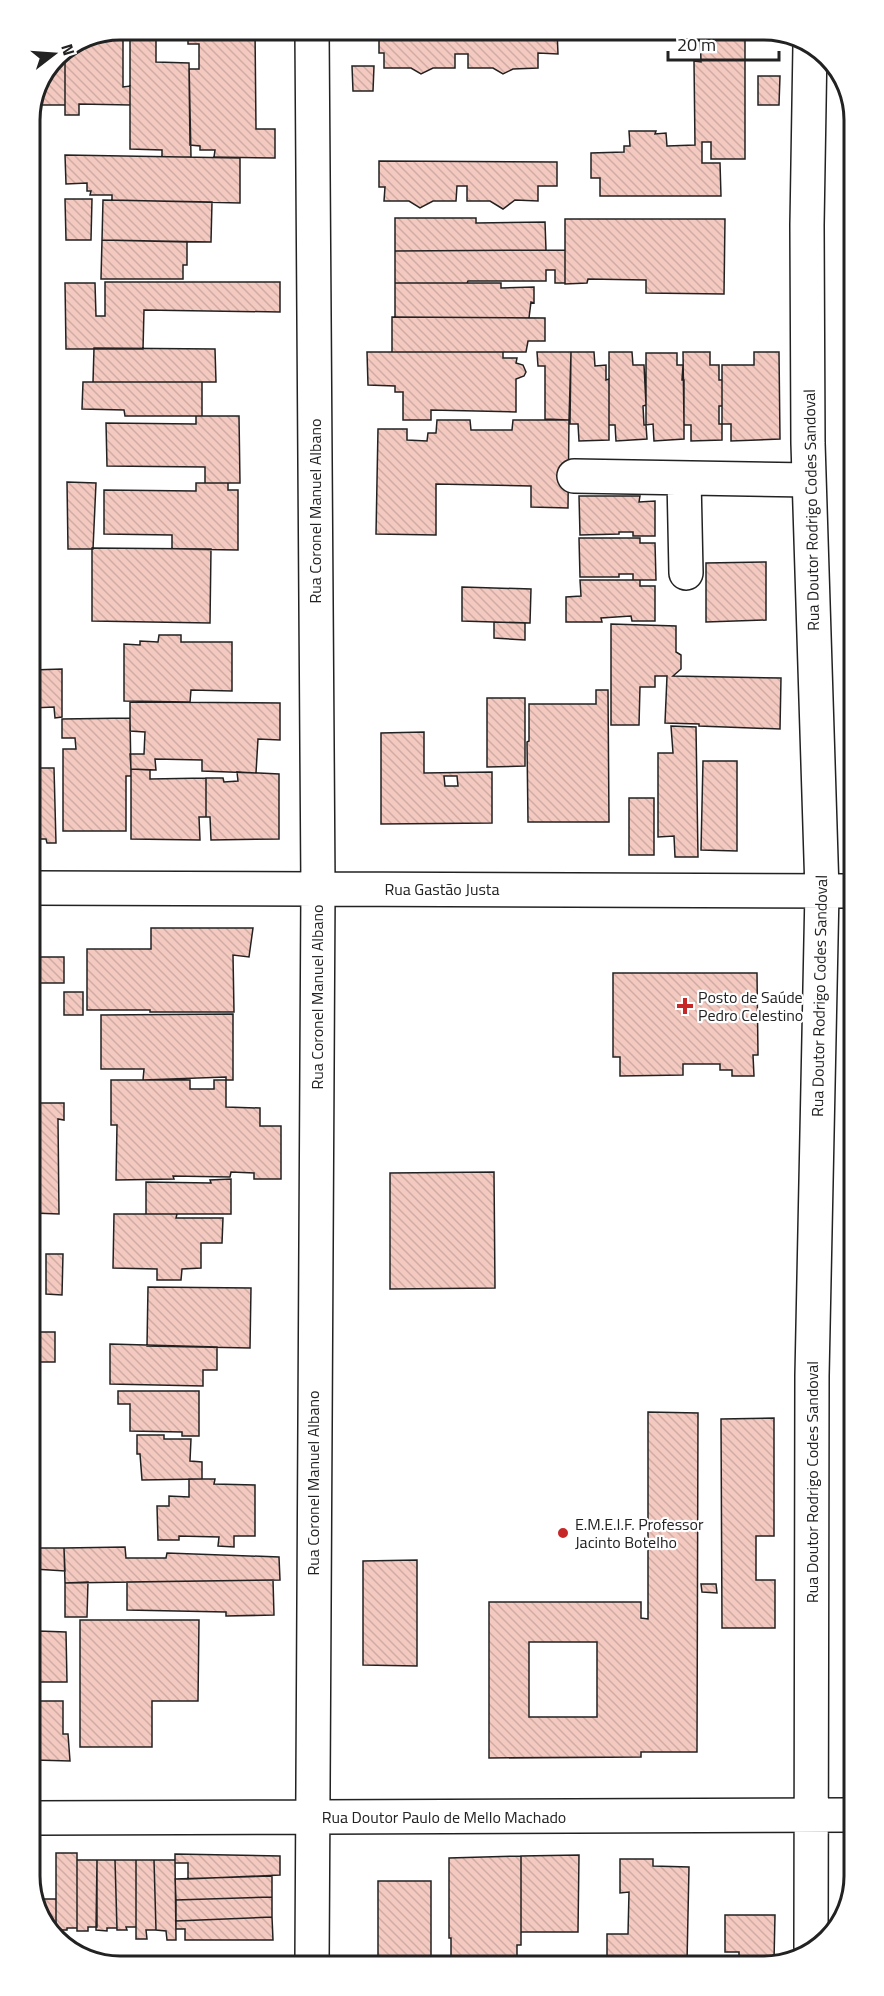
<svg xmlns="http://www.w3.org/2000/svg" width="884" height="1996" font-family="'Titillium Web',sans-serif">
<defs>
<pattern id="building-back-hatch" width="6" height="6" patternUnits="userSpaceOnUse" patternTransform="scale(1.5)"><rect width="6" height="6" fill="#f3c9c0"/><path d="M-1 5l2 2M0 0l6 6M5-1l2 2" fill="none" stroke="#d0aca5"/></pattern>
</defs>
<rect width="100%" height="100%" fill="#fff"/>
<path fill="url(#building-back-hatch)" stroke="#222" stroke-width="1.5" fill-rule="evenodd" d="M121,30h2v57l7,-1v19l-51,-1v11h-14v-62z
M130,30h26v32l33,1 2,94h-29v-7l-32,-1z
M188,30h67l1,99h19v29l-61,-1 1,-7h-15v-4l-10,-1 -1,-76h10v-25h-11z
M379,30h178l1,24 -20,-1v15l-25,1 -10,5 -10,-6h-25v-14h-13v14h-22l-12,6 -10,-6h-27v-15h-5z
M700,30h27v7h18v122h-34v-17h-9v21h18l1,33h-121v-18h-9v-25l33,-1v-6h6l-1,-15h27l-1,3 11,-1 1,13 28,-1 -1,-84 7,1z
M65,53v52h-30l22,-49z
M352,66h22l-1,25h-20z
M758,76h22l-1,29h-21z
M65,155l175,3v45l-128,-3v-5h-22l1,-4h-4v-8l-21,1z
M379,161l178,1v24h-19v15l-23,-1 -12,9 -13,-8h-23v-15h-10l-1,15h-23l-13,7 -11,-7h-25l1,-14h-6z
M65,199h27l-1,41h-25z
M103,200l109,2 -1,40 -109,-2z
M395,218h81v5l69,-1 1,28 -151,1z
M565,219h160l-1,75 -78,-1v-13l-58,-1 -1,4 -22,1z
M102,240l85,2v23h-4v14h-82z
M565,250v33h-10v-13h-9v11h-78l-1,2h-72v-32z
M105,282h175v30l-136,-2 -1,39h-77l-1,-66h30l1,33h9z
M395,283h106v5l33,-1v16l-3,-1 -2,16 -134,-1z
M392,317l153,1v23h-17l-2,11h-134z
M94,348l121,1 1,33h-123z
M367,352h136v6h14l-1,5 7,2 3,7 -2,4 -8,3v33l-85,-2v10h-28v-28h-8v-6l-27,-1z
M537,352h34l-2,68 -24,-1v-53h-7z
M571,352h23l1,14 11,-1v15l3,-1v61l-30,1 -1,-17h-8z
M609,352h23l1,13h11l2,40 -3,1 1,19h2l1,14 -31,2 -1,-16h-6z
M683,352h27v13h9v15h3v26h-3v18h3v16l-31,1v-16h-7z
M754,352h25l1,87 -49,2v-17h-9v-59h32z
M646,353h31v12h6l-1,15h2v59l-30,2 -1,-17 -7,1z
M83,382h119v34h-77l-1,-6 -42,-1z
M196,416h43l1,67h-35v-16l-98,-1 -1,-43 90,1z
M437,420h33l1,10h41l1,-10h56l-1,88 -37,-1v-21l-95,-2v51l-60,-1 2,-105h29v11l20,1 1,-8h8z
M67,482l29,1 -3,66h-25z
M196,483h32v7h10v60l-66,-1v-14l-68,-1v-44l92,1z
M579,496h61l-1,6 16,-1v35h-22v-4h-14v2l-39,1z
M579,538h61v5h15l1,37h-23v-6h-14v3h-39z
M92,548l119,1 -1,74 -118,-2z
M766,562v58l-60,2v-59z
M580,580h60v6h15v35h-23l-1,-5 -30,2 1,4h-36v-25l15,-1z
M462,587l69,2 -1,34 -68,-2z
M494,622l31,1v17l-31,-2z
M611,624l65,2v26l5,3v14l-8,7 108,2 -1,51 -81,-3v-2l-34,-1 2,-47h-12v11h-15l-1,38h-28z
M159,635h22v7h51v49l-41,-1 -1,12 -66,-1v-57l16,1v-4l18,1z
M62,669v48l-7,1 -1,-11 -22,1v-38z
M596,690h12l1,132h-81l-1,-80 2,-1v-37h67z
M487,698h38v68l-38,1z
M130,702l150,1v37l-22,-1 -2,34 -54,-2v-11l-47,-1 1,11 -25,-1 -1,-15h14l1,-22 -15,-1z
M130,718l1,58h-5v55h-63v-82h13l-1,-11h-13v-19z
M671,726l25,1 2,130h-23l-1,-21 -16,1v-84h15z
M424,732v41l68,-1v51l-111,1v-91zM444,776h13l1,10h-13z
M703,761h34v90l-36,-1z
M32,768h22l2,75h-9l-1,-4h-14z
M131,769l19,1v9l56,-1v39h-7l1,23 -69,-1z
M237,772l42,2v65l-68,1 -1,-23h-4v-39h17l1,4 14,-1z
M629,798h25v57h-25z
M151,928h102l-4,29 -16,-2 1,57h-84v-2h-63v-61h64z
M40,957h24v26h-24z
M613,973h144l1,82h-5l1,21h-22v-6h-12v-6h-37v11l-63,1v-19h-7z
M64,992h19v23h-19z
M233,1014v66h-7v-3l-83,3 1,-11h-43v-54z
M111,1080h79v9h24v-9h12v27l34,1v18h21v53h-27v-6l-23,-1 -1,5 -57,-1 1,3 -58,1 1,-55h-6z
M33,1103h31v17l-6,-1 1,95 -26,-1z
M494,1172l1,116 -105,1v-116z
M231,1179v35h-85v-32l65,1 -1,-3z
M114,1214h63l-1,4h47l-1,25h-21v25l-19,1 -1,11h-24v-11l-44,-1z
M46,1254h17l-1,41 -16,-1z
M148,1287l103,1 -1,60 -103,-2z
M33,1332h22v30h-22z
M110,1344l107,3v23h-14v16l-93,-2z
M118,1391h81v45h-17v-4l-52,-1v-27h-12z
M648,1412l50,1 -1,339h-56v5l-152,1v-156h152v16l7,1zM529,1642h68v75h-68z
M774,1418v118h-18v44h19v48h-53l-1,-209z
M137,1435h27v4h27l-1,22 12,1v17l-60,1 -2,-26h-3z
M189,1479h26l-1,5 41,1v51h-21v11l-16,-1 1,-9 -40,-1v4h-21l-1,-34h12v-10l20,1z
M125,1547l1,11h40l1,-5 112,4 1,23 -215,3 -1,-35z
M34,1548h30l1,23 -31,-2z
M417,1560v106l-54,-1v-104z
M273,1580l1,35 -48,1v-4l-99,-2v-28z
M88,1582l-1,35h-22v-34z
M701,1584h15l1,9 -15,-1z
M80,1620h119l-1,81h-46v46h-72z
M38,1631l28,1 1,50h-29z
M34,1701h29v33h5l2,27 -35,-1z
M56,1853h21v75h-10v2h-11z
M175,1854l105,2v19l-92,4v-16h-13z
M579,1855l-1,77h-57v-76z
M521,1856v89h-4v18h-66v-25h-2v-80z
M620,1859h33v7l36,1 -2,95h-80v-28h21l1,-42 -9,1z
M77,1860h20v67h-9v4h-11z
M97,1860h18l2,68h-10v3l-11,-1z
M115,1860h21v67h-10l1,3h-10z
M136,1860h18l2,70h-10l1,9h-11z
M154,1860h21l1,80h-9l-1,-9 -10,-1z
M272,1876v21l-96,3 -1,-21z
M378,1881h53v83h-53z
M272,1897v20l-96,4v-21z
M35,1899h21v25h-2v7l-19,-26z
M725,1915h50l-1,46h-35v-9h-14z
M272,1917l1,23h-88v-11h-9v-8z"/>
<g fill="none" stroke-linecap="round" stroke-linejoin="round">
<g stroke="#222" stroke-width="36">
<path id="minor" d="M312,30l6,858 -6,1076
M810,45l-3,180 1,218 14,448 -10,485 -1,571
M574,476l235,4
M684,478l2,95
M32,888l819,3
M35,1818l819,-3"/>
</g>
<use href="#minor" stroke="#fff" stroke-width="33"/>
</g>
<g fill="#c62828" stroke="#fff" stroke-width="2">
<path d="M682 997h6v6h6v6h-6v6h-6v-6h-6v-6h6z"/>
<circle cx="563" cy="1533" r="6"/>
</g>
<g text-anchor="middle" dominant-baseline="central" stroke-width="4.5" stroke-linejoin="round" paint-order="stroke">
<g font-size="16" fill="#222" stroke="#fff">
<text transform="translate(811 510) rotate(-91)">Rua Doutor Rodrigo Codes Sandoval</text>
<text transform="translate(315 511) rotate(-90)">Rua Coronel Manuel Albano</text>
<text x="442" y="889">Rua Gastão Justa</text>
<text transform="translate(819 996) rotate(-89)">Rua Doutor Rodrigo Codes Sandoval</text>
<text transform="translate(317 997) rotate(-90)">Rua Coronel Manuel Albano</text>
<text transform="translate(812 1482) rotate(-90)">Rua Doutor Rodrigo Codes Sandoval</text>
<text transform="translate(313 1483) rotate(-90)">Rua Coronel Manuel Albano</text>
<text x="444" y="1817">Rua Doutor Paulo de Mello Machado</text>
</g>
<g font-size="16" fill="#222" stroke="#fff" text-anchor="start">
<text x="698" y="997">Posto de Saúde<tspan x="698" dy="18">Pedro Celestino</tspan></text>
<text x="575" y="1524">E.M.E.I.F. Professor<tspan x="575" dy="18">Jacinto Botelho</tspan></text>
</g>
</g>
<path d="M0 0H884V1996H0ZM120 40H764A80 80 0 0 1 844 120V1876A80 80 0 0 1 764 1956H120A80 80 0 0 1 40 1876V120A80 80 0 0 1 120 40Z" fill="#fff" fill-rule="evenodd"/>
<path fill="none" stroke="#222" stroke-width="3" d="M120 40H764A80 80 0 0 1 844 120V1876A80 80 0 0 1 764 1956H120A80 80 0 0 1 40 1876V120A80 80 0 0 1 120 40Z"/>
<g transform="translate(54 54) rotate(73)" stroke="#ffffff" stroke-width="4.5" paint-order="stroke">
<path d="M0-4.5L10 22L0 15L-10 22Z" fill="#222222"/>
<text y="-9" font-size="16" font-weight="bold" text-anchor="middle" fill="#222222">N</text>
</g>
<path d="M668 51v9h111v-9" fill="none" stroke="#222222" stroke-width="3"/>
<text x="677" y="51" font-size="18" fill="#222222" stroke="#ffffff" stroke-width="4.5" paint-order="stroke">20 m</text>
</svg>
